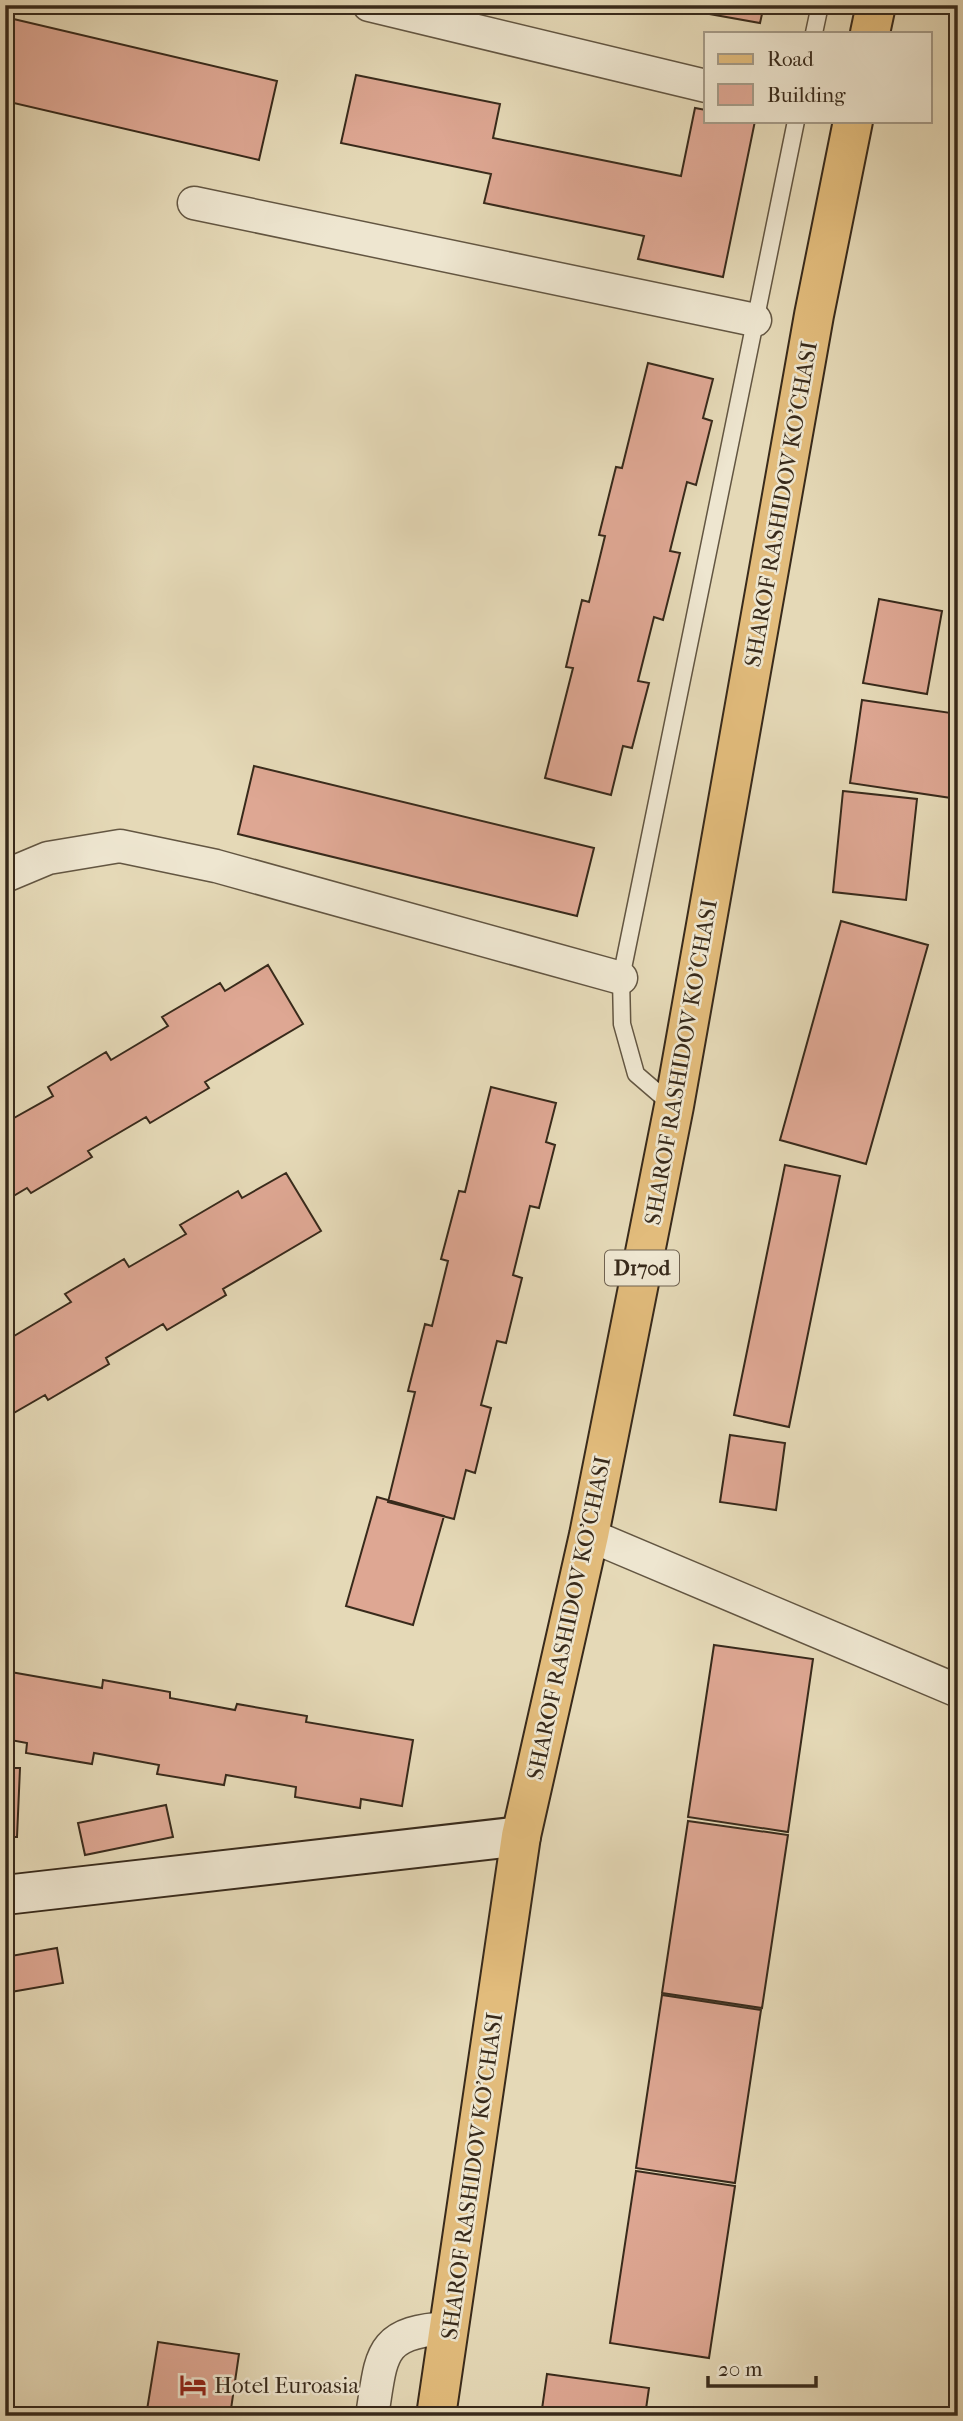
<svg xmlns="http://www.w3.org/2000/svg" width="963" height="2421" font-family="'IM FELL French Canon',serif">
<rect width="100%" height="100%" fill="#e5d9b7"/>
<filter id="stains"><feTurbulence type="fractalNoise" baseFrequency=".00286" numOctaves="4"/><feColorMatrix values="0 0 0 0 .2 0 0 0 0 .09 0 0 0 0 .02 0 0 0 .5 -.17"/></filter>
<radialGradient id="worn" r=".72"><stop offset=".6" stop-color="#630" stop-opacity="0"/><stop offset="1" stop-color="#630" stop-opacity=".3"/></radialGradient>
<path fill="#dea793" stroke="#382a1b" stroke-width="2" d="M659,5h105l-4,18z
M5,17l272,64 -18,79 -254,-59z
M356,75l144,29 -7,34 188,38 14,-68 11,2v11h49l-32,156 -85,-18 6,-23 -160,-33 7,-29 -150,-31z
M648,363l65,16 -10,39 9,3 -16,64 -9,-3 -17,69 10,2 -17,67 -9,-3 -16,64 11,2 -17,65 -9,-2 -12,49 -66,-17 28,-110 -7,-1 16,-67 7,2 16,-66 -6,-1 17,-68 6,1z
M879,599l63,12 -15,83 -64,-11z
M862,700l96,14v85l-108,-16z
M254,766l340,82 -17,68 -339,-82z
M843,791l74,8 -11,101 -73,-8z
M841,921l87,24 -62,219 -86,-24z
M268,965l35,59 -98,58 4,6 -59,35 -4,-6 -58,34 4,6 -61,36 -4,-5 -22,13v-78l48,-27 -5,-9 58,-35 5,8 57,-34 -6,-9 58,-34 5,8z
M491,1087l65,16 -10,39 9,3 -16,63 -9,-2 -17,69 9,3 -16,65 -9,-2 -16,64 10,3 -16,65 -9,-3 -12,49 -66,-17 27,-110 -7,-1 17,-67 7,2 16,-65 -7,-2 18,-68 6,1z
M785,1165l55,11 -51,251 -55,-12z
M286,1173l35,58 -98,58 3,6 -59,35 -4,-6 -57,34 3,6 -61,36 -3,-5 -40,23v-85l4,6 62,-37 -6,-8 59,-35 5,8 57,-33 -6,-9 58,-34 4,7z
M730,1435l55,8 -9,67 -56,-8z
M377,1497l67,19 -31,109 -67,-19z
M714,1645l99,14 -25,173 -100,-15z
M5,1671l97,17 1,-8 67,12v6l65,12 2,-6 70,12 -1,6 107,18 -11,66 -41,-7 -1,9 -65,-11 1,-10 -70,-12 -2,10 -67,-11 2,-9 -65,-12 -2,11 -66,-11 1,-10 -22,-4z
M5,1768h15l-3,69h-12z
M166,1805l7,32 -88,18 -7,-32z
M688,1821l100,14 -26,173 -100,-15z
M57,1948l6,35 -58,10v-36z
M662,1995l99,15 -26,173 -99,-15z
M636,2171l99,15 -26,172 -99,-15z
M158,2342l81,12 -9,62h-84z
M547,2374l102,14 -4,28h-104z"/>
<g fill="none" stroke-linecap="round" stroke-linejoin="round">
<g stroke="#635642" stroke-width="19">
<path id="lane" d="M814,33l6,-28
M672,1105l-36,-31 -14,-50 -1,-46 175,-857"/>
</g>
<g stroke="#635642" stroke-width="35">
<path id="street" d="M369,5l337,81
M194,203l561,117
M5,876l43,-18 72,-12 96,20 405,112
M589,1535l369,156
M372,2416c10,-62 6,-84 77,-88"/>
</g>
<g stroke="#382a1b" stroke-width="42">
<path id="secondary" d="M5,1895l516,-59"/>
</g>
<g stroke="#382a1b" stroke-width="42">
<path id="primary" d="M870,33l6,-28
M436,2416l85,-580 68,-301 85,-429 140,-791 39,-194"/>
</g>
<use href="#lane" stroke="#eee6d0" stroke-width="16"/>
<use href="#street" stroke="#eee6d0" stroke-width="32"/>
<use href="#secondary" stroke="#eee6d0" stroke-width="38"/>
<use href="#primary" stroke="#e2bc7c" stroke-width="38"/>
</g>
<defs>
<g id="hotel-bare" transform="scale(2.1)"><path d="M-6-4.5h1.5V1H6V5H4.5V3h-9V5H-6ZM-4 0a1.8 1.8 0 1 1 3.6 0ZM.5 0V-2.5h3Q6-2.5 6 0Z" fill="#8f2418" stroke="#eee6d0" stroke-width="2.5" paint-order="stroke"/></g>
</defs>
<g fill-rule="evenodd">
<use href="#hotel-bare" x="193" y="2385"/>
</g>
<g text-anchor="middle" dominant-baseline="central" stroke-width="5" stroke-linejoin="round" paint-order="stroke">
<rect fill="#eee6d0" stroke="#6f6251" stroke-width="2" x="605" y="1250.5" width="74" height="35" rx="5"/>
<g font-size="21" font-weight="bold" fill="#382a1b">
<text x="642" y="1268">D170d</text>
</g>
<g font-size="23" fill="#382a1b" stroke="#eee6d0">
<text transform="translate(781 504) rotate(-80)">SHAROF RASHIDOV KO'CHASI</text>
<text transform="translate(681 1062) rotate(-80)">SHAROF RASHIDOV KO'CHASI</text>
<text transform="translate(569 1618) rotate(-78)">SHAROF RASHIDOV KO'CHASI</text>
<text transform="translate(472 2176) rotate(-82)">SHAROF RASHIDOV KO'CHASI</text>
</g>
<g font-size="23" fill="#382a1b" stroke="#eee6d0" text-anchor="start">
<text x="214" y="2385">Hotel Euroasia</text>
</g>
</g>
<rect width="963" height="2421" fill="none" stroke="#e5d9b7" stroke-width="28"/>
<rect x="7" y="7" width="949" height="2407" fill="none" stroke="#382a1b" stroke-width="3.5"/>
<rect x="14" y="14" width="935" height="2393" fill="none" stroke="#382a1b" stroke-width="2"/>
<rect x="704" y="32" width="228" height="91" fill="#eee6d0" stroke="#a59b88" stroke-width="2"/>
<rect x="718" y="54" width="35" height="10" fill="#e2bc7c" stroke="#a59b88" stroke-width="2"/>
<text x="767" y="66" font-size="21" fill="#382a1b">Road</text>
<rect x="718" y="84" width="35" height="21" fill="#dea793" stroke="#a59b88" stroke-width="2"/>
<text x="767" y="102" font-size="21" fill="#382a1b">Building</text>
<path d="M708 2376v10h108v-10" fill="none" stroke="#382a1b" stroke-width="3.5"/>
<text x="718" y="2376" font-size="21" fill="#382a1b" stroke="#eee6d0" stroke-width="5" paint-order="stroke">20 m</text>
<rect width="100%" height="100%" filter="url(#stains)"/>
<rect width="100%" height="100%" fill="url(#worn)"/>
</svg>
